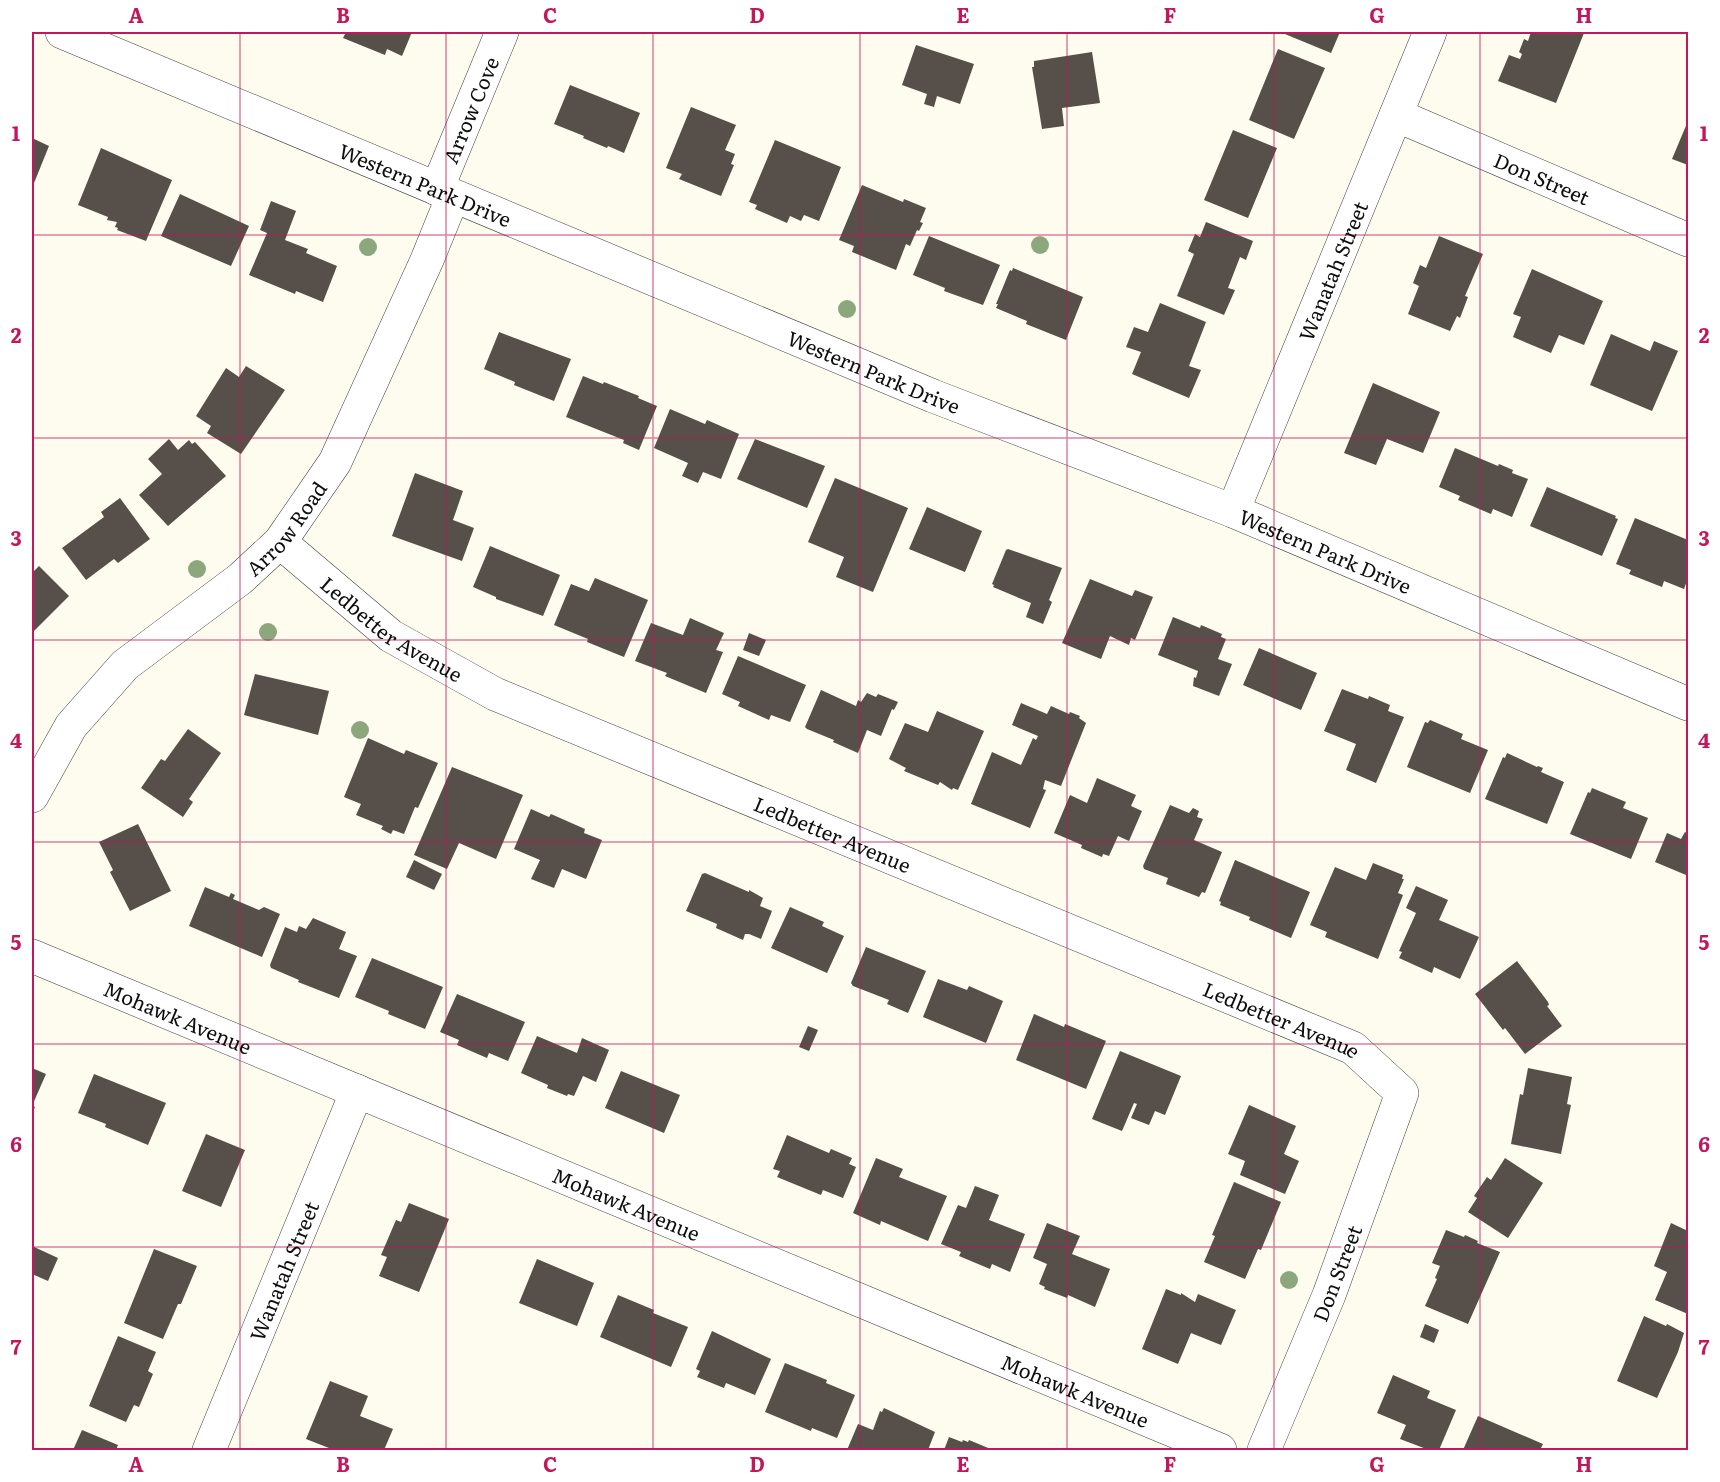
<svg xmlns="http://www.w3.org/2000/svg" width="1720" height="1482" font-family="Literata,serif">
<rect width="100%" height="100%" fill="#fefbef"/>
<path fill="#564f4a" d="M346,32h66l-10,24 -15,-7 -2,6 -42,-17z
M1280,32h60l-9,21z
M1531,32l53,1 -28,70 -58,-22 11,-26 11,4 2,-5 -3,-2 5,-13 4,2z
M916,45l58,19 -14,40 -23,-8 -3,11 -10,-3 3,-10 -25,-9z
M1278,49l47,19 -31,71 -45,-19z
M1092,52l8,51 -38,5 2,18 -22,3 -10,-62h2v-6z
M570,85l70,28 -16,40 -16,-7 -1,2 -24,-10 1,-2 -30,-12z
M691,107l45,18 -11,25 10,4 -4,10 3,1 -13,31 -42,-17 3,-5 -16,-6z
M1688,121v44l-16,-6z
M1233,130l44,18 -29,70 -44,-18z
M32,138l17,8 -17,42z
M775,140l66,27 -22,54 -15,-6 -3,6 -11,-5 -3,7 -32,-14 2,-4 -8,-3z
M101,148l71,32 -26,61 -29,-11 1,-2 -3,-1 2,-5 -10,-2 1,-3 -30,-12z
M862,185l41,17 1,-3 22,9 -6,14 3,1 -4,8 -2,-1 -7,16 -4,-2 -10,26 -44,-18 2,-6 -15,-6z
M180,194l69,32 -18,40 -70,-30z
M271,201l25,10 -11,29 23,9 -2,4 31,13 -14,36 -27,-11 -1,3 -46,-19 18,-42 -7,-3z
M1206,222l47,19 -7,19 -6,-3 -12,31 7,2 -11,25 -47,-19 17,-42 -6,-3 7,-17 5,3z
M929,236l71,29 -17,40 -39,-14 1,-3 -32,-13z
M1439,236l44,18 -18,42 3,1 -8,21 -3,-2 -7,15 -42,-17 11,-28 -6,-3 7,-18 6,3z
M1013,268l70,29 -17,43 -40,-16 1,-3 -31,-13 2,-4h-2l14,-34 2,1z
M1532,269l71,32 -19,44 -25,-10 -8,18 -38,-16 8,-20 -8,-3z
M1160,303l46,19 -17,44 12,4 -12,28 -57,-24 9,-22 -15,-5 8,-20 14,5z
M499,332l72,27 -17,42 -40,-16 1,-3 -31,-13z
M1611,334l39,17 4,-10 24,10 -26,60 -62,-26z
M246,366l39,24 -44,64 -34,-21 4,-7 -15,-10 30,-48 13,9z
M583,376l20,8 1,-2 35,14 -1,2 19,8 -18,44 -16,-7 1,-3 -58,-23z
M1373,383l67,29 -17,41 -36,-14 -11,26 -32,-12z
M670,409l35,15 2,-4 32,14 -18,45 -18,-7 -5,11 -16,-7 6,-13 -34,-15z
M169,439l9,11 11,-10 3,4 3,-2 31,34 -58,50 -29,-31 23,-21 -14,-15z
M755,439l70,27 -18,42 -70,-29z
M1455,448l43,18 1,-2 14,6 -1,3 16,6 -16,38 -19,-8 -2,5 -33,-14 2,-4 -21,-9z
M415,473l48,18 -10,29 21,8 -12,33 -70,-25z
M835,478l73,30 -35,84 -37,-15 8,-20 -36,-15z
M1547,487l69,29 -1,2 3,1 -16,37 -72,-30z
M120,498l30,41 -32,24 -4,-4 -28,21 -24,-32 42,-31 -3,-5z
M927,507l55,24 -17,41 -56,-23z
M1635,518l53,22v38l-4,11 -20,-8 -2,6 -33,-13 2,-4 -15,-6z
M490,546l70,29 -17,41 -47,-17v-2l-23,-10z
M1008,549l54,19 -13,32 3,2 -9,22 -17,-7 5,-14 -38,-16 1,-2 -2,-1 14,-34z
M39,566l30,30 -37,37v-60z
M595,578l53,22 -24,57 -37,-15 1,-3 -34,-14 17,-41 18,7z
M1090,579l42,17 3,-6 18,7 -18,43 -4,-2 -2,7 -19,-9 -9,23 -39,-16z
M1173,617l27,11 1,-3 21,9 -1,3 5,2 -8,20 14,5 -13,32 -26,-10 1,-9 2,1 2,-7 -40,-16z
M690,618l34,15 -8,17 7,2 -17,41 -41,-17 2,-3 -32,-12 16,-38 32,12z
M749,633l17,7 -7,16 -16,-6z
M1259,648l58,25 -16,37 -58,-25z
M738,656l68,29 -16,37 -19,-7 -2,5 -31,-14 2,-4 -18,-8z
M255,674l74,17 -11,44 -74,-20z
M1342,689l26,10 1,-3 21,9 -2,6 16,6 -28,66 -30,-13 10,-26 -32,-13z
M821,690l35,16 2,-6 3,2 6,-9 9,4 2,-3 20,8 -4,8 -2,-1 -11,27 -14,-6 -9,23 -25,-11 1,-2 -27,-11 -2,-2z
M1021,703l26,11 4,-8 18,8 1,-2 10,4 -1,2 7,5 -25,63 -16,-6 -2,9 3,1 -16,38 -59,-24 21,-52 29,13 12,-27 3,2 2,-4 -26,-11z
M937,711l47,20 -26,59 -5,-2 -1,2 -12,-8 -2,3 -34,-14 2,-3 -17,-9 16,-36 23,9z
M1430,720l33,14 -2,5 27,11 -18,43 -63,-26 18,-45 3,1z
M188,729l33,24 -32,46 4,3 -10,15 -42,-29 20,-29 4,2z
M368,738l36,16 2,-4 32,13 -20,45 -3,-1 -11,27 -11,-4 -2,4 -10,-5 2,-3 -27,-11 5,-11 -17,-7z
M1507,753l30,14 1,-1 5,2 -2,4 23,10 -17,42 -62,-25 18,-42 2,1z
M452,767l71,28 -27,64 -37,-16 -12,26 -33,-14z
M1097,778l39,17 -5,11 11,5 -13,30 -11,-5 -9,20 -6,-2 -1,3 -21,-9 1,-3 -28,-12 16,-38 17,8z
M1592,788l34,14 -3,6 25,10 -17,41 -61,-25 18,-42 2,1z
M1170,805l19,8 4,-5 6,3 -2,6 6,2 -9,21 28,12 -17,41 -3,-1 -3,5 -33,-13 2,-6 -24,-9 -1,-3z
M531,809l18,8 2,-3 34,15 -1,4 18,7 -16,39 -24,-10 -8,19 -23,-9 9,-19 -26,-11z
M138,824l33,67 -41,20 -20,-39 3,-2 -14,-28z
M1685,832l3,1v45l-2,-3 -31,-13 12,-29 14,6z
M414,860l28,14 -8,16 -28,-13z
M1235,860l75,32 -19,46 -42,-18 1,-3 -30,-12 1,-3 -2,-1z
M1373,863l30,12 -1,4h2l-6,14 5,2 -25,64 -53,-22 2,-5 -17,-7 25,-58 31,13z
M705,873l44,19v-2l14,8 -3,8 12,5 -11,28 -12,-5h-4l-2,6 -27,-12 1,-4 -31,-13 16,-37z
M1416,886l32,14 -9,20 40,17 -19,42 -26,-12 -2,6 -33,-15 3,-6 -3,-1 17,-38 -10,-5z
M205,887l24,10 2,-4 4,2 -2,4 26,11 5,-3 16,7 -18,43 -73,-31z
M790,907l34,15 -2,4 22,10 -17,37 -56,-25z
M313,918l33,14 -7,17 18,7 -18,42 -41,-16 1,-2 -28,-12 -1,-3 15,-38 12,5 2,-6 7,3z
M866,947l60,24 -18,42 -21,-9 2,-4 -36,-14 -2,-3z
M372,958l71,29 -18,42 -37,-15 1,-3 -34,-14z
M1517,961l31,41 1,3 -2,1 15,20 -37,28 -20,-26 -2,2 -28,-36z
M938,979l29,11 2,-4 34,15 -17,42 -63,-26z
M457,994l68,28 -17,39 -19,-8 -2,5 -30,-13 2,-5 -19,-8z
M1034,1014l30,13 1,-3 41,17 -20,48 -70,-29z
M808,1026l10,4 -9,21 -10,-4z
M537,1036l40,17 5,-15 27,12 -13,32 -13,-6 -9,20 -6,-2 -1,2 -20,-8 1,-3 -27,-12z
M1120,1051l61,25 -16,39 -10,-4 -6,14 -18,-7 6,-14 -3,-1 -12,28 -30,-12z
M32,1068l14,6 -14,32 3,1 -3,7z
M1528,1068l44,9 -5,27 4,1 -10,49 -50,-10 9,-50 3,1z
M621,1071l59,24 -16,38 -59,-25z
M94,1074l72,29 -18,42 -43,-18 1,-3 -28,-11z
M1249,1105l47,21 -12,28 15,7 -14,33 -45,-19 5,-14 -17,-7z
M206,1134l39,16 -24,57 -39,-16z
M787,1135l42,18 2,-4 21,9 -3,6 7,3 -13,31 -20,-8 -2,5 -44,-18 3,-6 -7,-2z
M876,1158l27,11 -4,8 48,19 -19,45 -47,-20 -1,4 -27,-12z
M1505,1158l38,25 -35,55 -40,-26 9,-14 -3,-2 13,-19 4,3z
M1234,1182l47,20 -20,48 -3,-1 -13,30 -41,-17 11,-26 -3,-1z
M975,1186l24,9 -10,25 36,14 -15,38 -18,-8 -2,5 -31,-13 2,-4 -20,-8 17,-39 8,3z
M409,1203l40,16 -30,73 -40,-16 8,-19 -6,-2 15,-35 5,2z
M1047,1223l33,13 -8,18 38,15 -15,38 -27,-12 -1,3 -23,-9 1,-2 -6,-3 8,-20 -14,-6z
M1671,1223l17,8v83l-33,-14 12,-28 -13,-6z
M1446,1230l18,7 1,-2 13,6 -1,2 23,9 -32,72 -43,-18 12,-27 -2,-1 5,-12 -8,-3z
M32,1246l26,12 -10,23 -16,-7z
M154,1249l43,17 -16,38h-3l-15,35 -39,-16z
M537,1259l57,24 -17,43 -58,-23z
M1166,1289l15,6v-2l14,9 3,-8 38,16 -15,35 -30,-12 -13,31 -36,-15z
M618,1295l36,15 -1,3 35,14 -17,40 -71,-30z
M1644,1316l22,10 1,-2 17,9 -6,19 -21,46 -40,-17z
M1425,1324l14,6 -5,13 -14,-6z
M712,1331l59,28 -16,36 -29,-12 -2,5 -27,-11 3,-6 -4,-2z
M118,1336l38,16 -8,19 5,3 -14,33 -5,-2 -8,17 -37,-16z
M785,1363l42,17 -1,3 29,12 -18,43 -25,-10 -1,3 -46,-19z
M1393,1375l37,16 -3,7 29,12 -17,40h-10l-29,-11 6,-14 -29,-12z
M330,1381l38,15 -8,20 33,13 -9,21h-50l-28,-11z
M884,1408l51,24 -7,18h-81l11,-26 15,6 7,-19 2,1z
M1478,1416l65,28 -3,6h-77z
M82,1430l36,15 -2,5h-43z
M949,1437l13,5 1,-2 5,2 1,-2 24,10h-49z"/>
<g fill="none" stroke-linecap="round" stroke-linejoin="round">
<g stroke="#414141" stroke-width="34">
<g id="minor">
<path id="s1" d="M62,32l871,364 300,115 455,193"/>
<path id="s2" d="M1396,115l292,125"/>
<path id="s3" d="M437,189l65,-157"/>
<path id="s4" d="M1233,511l197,-479"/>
<path id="s5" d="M280,542l111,94 104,58 858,354 49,45 -73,202 -65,155"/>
<path id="s6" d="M32,796l39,-70 54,-61 115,-86 40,-37 55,-80 92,-202 26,-64"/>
<path id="s7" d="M32,956l1188,494"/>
<path id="s8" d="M209,1450l148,-359"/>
</g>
</g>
<use href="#minor" stroke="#fff" stroke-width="33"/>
</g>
<g fill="#8da77d">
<circle cx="1040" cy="245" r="9"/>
<circle cx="368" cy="247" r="9"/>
<circle cx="847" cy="309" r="9"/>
<circle cx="197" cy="569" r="9"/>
<circle cx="268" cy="632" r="9"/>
<circle cx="360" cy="730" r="9"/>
<circle cx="1289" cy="1280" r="9"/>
</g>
<path fill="none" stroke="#c2185b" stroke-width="1.5" stroke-opacity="0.55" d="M240,32v1418M446,32v1418M653,32v1418M860,32v1418M1067,32v1418M1274,32v1418M1480,32v1418M32,235h1656M32,438h1656M32,640h1656M32,842h1656M32,1044h1656M32,1247h1656"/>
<g text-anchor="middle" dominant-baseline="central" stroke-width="6" stroke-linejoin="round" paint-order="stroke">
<g font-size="20" fill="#0e0e0e" stroke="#fff">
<text stroke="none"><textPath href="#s3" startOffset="86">Arrow Cove</textPath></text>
<text stroke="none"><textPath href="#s2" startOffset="159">Don Street</textPath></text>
<text stroke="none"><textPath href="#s1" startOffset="394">Western Park Drive</textPath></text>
<text stroke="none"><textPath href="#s4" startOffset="260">Wanatah Street</textPath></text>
<text stroke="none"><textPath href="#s1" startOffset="880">Western Park Drive</textPath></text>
<text stroke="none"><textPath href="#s6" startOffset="374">Arrow Road</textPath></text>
<text stroke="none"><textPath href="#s1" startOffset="1366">Western Park Drive</textPath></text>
<text stroke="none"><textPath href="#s5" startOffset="142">Ledbetter Avenue</textPath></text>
<text stroke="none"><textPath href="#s5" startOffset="630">Ledbetter Avenue</textPath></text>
<text stroke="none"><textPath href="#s7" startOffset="158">Mohawk Avenue</textPath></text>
<text stroke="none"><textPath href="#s5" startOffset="1116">Ledbetter Avenue</textPath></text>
<text stroke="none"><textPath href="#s7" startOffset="644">Mohawk Avenue</textPath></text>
<text stroke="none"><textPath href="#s8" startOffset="194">Wanatah Street</textPath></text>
<text transform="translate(1336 1273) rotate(-69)">Don Street</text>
<text stroke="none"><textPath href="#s7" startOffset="1130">Mohawk Avenue</textPath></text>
</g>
</g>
<rect width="1720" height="1482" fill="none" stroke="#ffffff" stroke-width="66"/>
<rect x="33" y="33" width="1654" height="1416" fill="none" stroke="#c2185b" stroke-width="2"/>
<g font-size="20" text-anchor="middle" font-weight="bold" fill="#c2185b">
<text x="136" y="23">A</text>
<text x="343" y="23">B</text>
<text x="550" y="23">C</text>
<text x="757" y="23">D</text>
<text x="963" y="23">E</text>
<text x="1170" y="23">F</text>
<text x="1377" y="23">G</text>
<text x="1584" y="23">H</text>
<text x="16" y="141">1</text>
<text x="1704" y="141">1</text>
<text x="16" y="343">2</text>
<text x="1704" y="343">2</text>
<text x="16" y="546">3</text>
<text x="1704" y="546">3</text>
<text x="16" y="748">4</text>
<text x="1704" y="748">4</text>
<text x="16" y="950">5</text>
<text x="1704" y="950">5</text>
<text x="16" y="1152">6</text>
<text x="1704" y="1152">6</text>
<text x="16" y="1355">7</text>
<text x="1704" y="1355">7</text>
<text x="136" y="1472">A</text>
<text x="343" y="1472">B</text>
<text x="550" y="1472">C</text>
<text x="757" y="1472">D</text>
<text x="963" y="1472">E</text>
<text x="1170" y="1472">F</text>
<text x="1377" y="1472">G</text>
<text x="1584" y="1472">H</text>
</g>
</svg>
